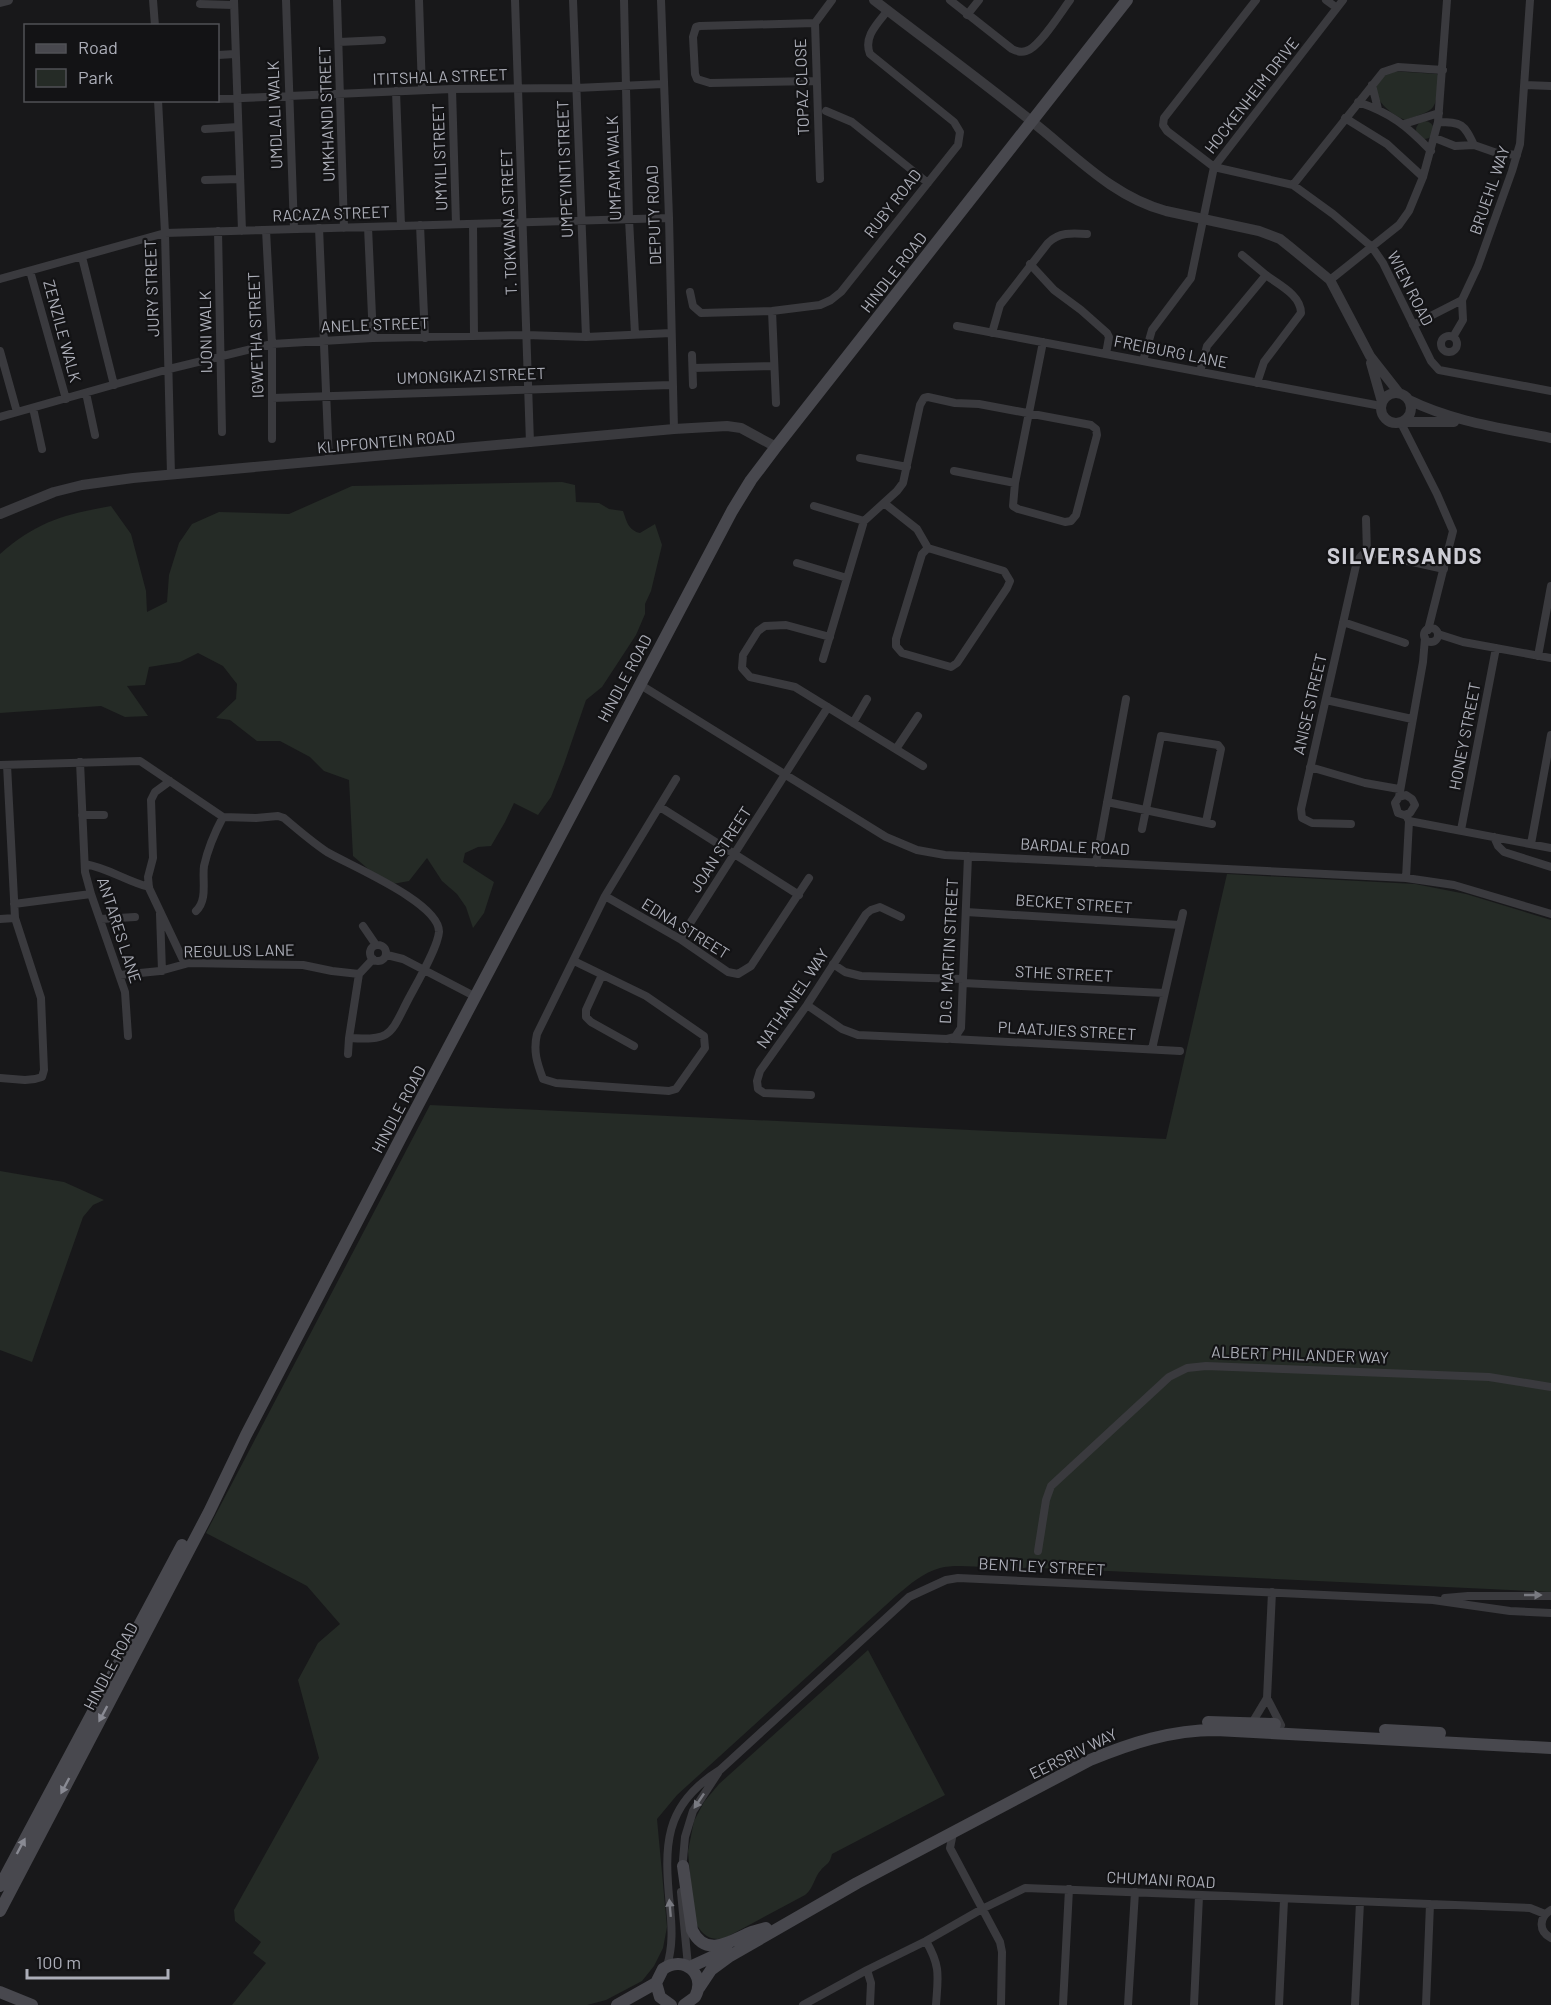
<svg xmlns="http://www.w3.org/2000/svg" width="1551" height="2005" font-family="Barlow,sans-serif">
<rect width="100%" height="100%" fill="#18181a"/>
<path fill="#252b26" d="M1391,71l46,3 2,3c-4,34 -1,32 -34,43 -22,-9 -45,-34 -14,-49z
M1416 130a9 9 0 1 1 18 0a9 9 0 1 1-18 0Z
M562,482l13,3 1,17 23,1 10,6 14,2c4,11 5,19 17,22l15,-9 7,21 -11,46 -6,13v10l-9,21 -34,52 -16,13 -22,64 -13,33 -13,18 -24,-12 -9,19 -14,24 -13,1 -13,6 -2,9 31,20 -10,31 -11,15 -7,-21 -9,-13 -15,-13 -15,-23 -18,23 -22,4 -34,-29 -4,-76 -25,-9 -14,-14 -30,-16h-23l-27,-21 -14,-2 20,-19 1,-15 -14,-18 -25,-13 -18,9 -31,5 -4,18 -18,1 21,30 -23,1 -24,-11 -101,7v-159c38,-33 63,-39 111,-48l20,28 15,57 1,21 20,-10 2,-27 10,-32 13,-19 27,-12 70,2 63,-28z
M1227,874l188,10 51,10 85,26v672l-485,-23 -4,3c-17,-4 -29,-8 -46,-2 -21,-1 -57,-7 -76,-2 -16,4 -31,17 -43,27l-220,200 -20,24 10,108 -4,21 -9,18 -12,15 -36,19 -19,5h-355l34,-42 -13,-10 8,-11 -26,-21 -1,-11 85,-152 -21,-78 20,-37 22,-19 -33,-38 -101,-53 224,-428 736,34z
M0,1171l64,11 40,18 -11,5 -10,12 -51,145 -32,-12z
M868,1650l77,145 -113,59c-3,11 -4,8 -11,16 -7,7 -7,18 -16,25l-80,43c-17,4 -24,-5 -31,-18l-6,-69 6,-30 10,-19 15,-18z"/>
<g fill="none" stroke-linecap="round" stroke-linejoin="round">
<path stroke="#3a3a3e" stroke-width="8" d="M153,0l2,26
M234,0l8,231
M286,0l8,229
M337,0l7,228
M419,0l3,90
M515,0l15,443
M573,0l13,337
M624,0l5,219 6,115
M661,0l8,218 5,211
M950,0l62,49c4,2 9,4 14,2 13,-3 35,-39 44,-51
M1256,0l-92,118 -1,7 4,6 47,36 79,18 40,29 39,33 11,16 48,98 8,9 112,21
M1326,0l11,8
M200,4l33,1
M967,15l12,-15
M815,23l-115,3 -4,1 -3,10 2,37 2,5 13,4 105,-2
M339,42l43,-2
M218,55l17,-1
M1372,85l6,24
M1525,85l26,1
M452,89l4,135
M396,91l5,135
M218,99l234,-10 124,-1 87,-4
M158,100l7,133 6,242
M1358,102c33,11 49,24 73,49
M826,111l26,11 76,61
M1345,118l42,26 36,33
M1438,122c24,0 26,2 36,23
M1404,124l35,-11
M205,129l33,-2
M1435,138l20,8 19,-1 23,8 20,2
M820,179l-5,-156 17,-23
M205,180l34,-1
M1293,185l90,-113 15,-5 45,3
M473,224l1,112
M420,225l5,113
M368,227l5,111
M319,228l10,233
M266,230l6,114v95
M218,231l4,201
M1242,255l24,20
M82,257l32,128
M1030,264l24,26 27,20 26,23 2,4 -3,17
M30,271l36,128
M0,279l165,-46 504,-15
M1330,280l69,-55 10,-14 14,-34 15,-55 9,-122
M690,292l3,14 8,7 71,-2 48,-6 11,-5 10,-8 117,-147 2,-13 -6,-10 -84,-68c-7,-17 7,-30 18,-44
M772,311l4,92
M1413,325l49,-25
M957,326l424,80
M992,333l8,-28 48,-62c11,-11 24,-10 39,-9
M1441 344a8 8 0 1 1 16 0a8 8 0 1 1-16 0Z
M1453,337l10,-17 -1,-20 16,-34 34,-95 8,-27 10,-144
M0,351l17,61
M692,355l1,30
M1143,361l9,-31 39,-52 23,-111 129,-167
M693,368l81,-2
M1200,372l7,-26 59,-71c13,10 35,20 35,38l-37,49 -7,21
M86,393l9,42
M272,398l399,-13
M33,408l9,41
M0,417l169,-48 103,-25 101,-6 153,-3 60,2 85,-4
M1401,423l36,71 16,37 -25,99
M860,458l47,9
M954,471l61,12
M884,503l33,26 11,19
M814,506l50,15
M1366,519l1,34
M928,548l76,23 6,10 -3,7 -50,75 -6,4 -49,-14 -6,-7v-7l26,-85z
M797,563l50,15
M1343,622l62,21
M1424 635a7 7 0 1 1 14 0a7 7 0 1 1-14 0Z
M1438,634l25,8 88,16
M830,637l-44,-12 -21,1 -7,5 -15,24 -1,13 8,9 45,10 128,79
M1538,656l13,-70
M823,659l41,-138 33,-30 6,-8 17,-78 4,-7 4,-1 27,6 24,1 112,21 5,4 1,6 -21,80 -5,6 -6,1 -47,-13 -5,-3 2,-23 28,-141
M639,684l247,153 31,13 28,5 461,23 48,7 97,29
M1326,700l86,19
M853,723l14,-24
M896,749l22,-33
M80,762l5,110 6,22 34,98 3,44
M0,765l140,-4 83,56 33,1 22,-2 6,2c14,12 28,24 43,34 24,14 113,51 112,80 -1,15 -22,51 -30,66 -19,36 -16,43 -60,40
M1310,767l55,16 34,6
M676,779l-71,117 75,43 48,33 10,2 13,-8 58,-88
M170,781l-15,11 -4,8 2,58 -5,19 1,11 36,76
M1399,797l7,-2 6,4 3,6 -5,8 -6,2 -6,-2 -3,-10 4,-6 24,-135 2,-24
M1107,802l105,22
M660,807l139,88
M82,815h22
M1406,815l3,6 142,27
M1351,824l-39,-1 -10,-5 -1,-9 56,-248 5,-6 10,-2 72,16
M1142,829l19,-93 57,9 3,4 -15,73
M1461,830l35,-182
M1494,837l4,9 6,6 47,15
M1531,844l20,-109
M1096,863l30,-164
M85,864c23,4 41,17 64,23
M1406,878l3,-57
M14,904l77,-10
M196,911c12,-11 6,-31 8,-45 4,-18 11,-34 19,-49
M966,912l214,13
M160,914l2,57
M0,919l15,-1
M101,919l34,-2
M363,926l13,19
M680,939l148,-232
M370 953a8 8 0 1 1 16 0a8 8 0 1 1-16 0Z
M387,955l16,4 73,38
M574,961l72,35 58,40 1,12 -29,41 -7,2 -113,-8 -13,-4c-6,-16 -10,-28 -6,-45l68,-138
M833,964l12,8 16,4 102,3
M120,975l40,-4 29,-8 114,2 29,6 27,3
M602,975l-16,35v7l5,5 43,24
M963,983l201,10
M807,1005l35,24 16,6 89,4 8,-2 6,-9 7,-172
M952,1039l228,12
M1152,1049l31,-136
M348,1054l1,-16 10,-64 14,-15
M0,1078l25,2 10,-1 7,-2 2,-7 -3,-72 -26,-80 -8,-153
M811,1095l-47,-2 -6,-4 -1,-8 3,-10 47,-66 59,-91 5,-4 9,-3 21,10
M1038,1551l8,-51 5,-14 118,-109 18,-9 19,-2 283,11 62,10
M1445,1598l23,-2h83
M1267,1698l14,27
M1252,1723l15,-25 5,-106
M953,1833l-3,15 50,94 2,10 -1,53
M682,1871l3,-34 8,-26 25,-38
M681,1892l7,74
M1551,1910c-12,7 -13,21 0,28
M926,1941c15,26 12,35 10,64
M667,1966c6,-20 5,-39 3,-59 -6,-61 -7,-102 50,-137l189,-173 37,-17 12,-2 475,22 77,11 41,2
M867,1970l4,13 -1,22
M803,2005l64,-35 59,-29 56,-32 43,-21 505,20 15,6
M1063,2005l6,-116
M1128,2005l7,-113
M1194,2005l5,-109
M1279,2005l5,-105
M1355,2005l5,-103
M1426,2005l4,-101"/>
<path stroke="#3a3a3e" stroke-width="10" d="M874,0c52,40 105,79 156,120 44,34 81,76 136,91l93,20 21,8 10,8 40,33 40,76 29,37
M0,2l8,-2
M1371,363l11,39
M1381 408a15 15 0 1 1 30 0a15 15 0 1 1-30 0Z
M1409,400c45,22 93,28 142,38
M1404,422h50
M0,514l54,-22 28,-7 51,-7 541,-49 53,-3 14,2 35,19"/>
<path stroke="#48484e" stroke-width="12" d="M1208,1722l67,2
M1385,1730l55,3
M683,1866l9,64c13,27 36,13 55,4 6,-3 13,-4 19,-6
M0,1886l182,-341
M0,1911l209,-399 37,-77 163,-313 323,-611 19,-31 25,-33 351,-447
M690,1967l37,-17
M699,1988l12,-18 19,-14 127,-73 233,-123c41,-17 81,-30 126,-30l335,18
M0,1992l32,13
M617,2005l39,-22
M671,2005l-11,-8 -4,-14 7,-14c21,-15 44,6 32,28l-11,8"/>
</g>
<defs><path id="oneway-solid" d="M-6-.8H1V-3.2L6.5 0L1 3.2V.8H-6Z" transform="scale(1.5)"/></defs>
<g fill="#797a81">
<use href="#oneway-solid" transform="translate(1533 1595)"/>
<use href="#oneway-solid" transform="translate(699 1801) rotate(124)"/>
<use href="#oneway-solid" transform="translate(670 1908) rotate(-95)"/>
</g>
<g fill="#898a93">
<use href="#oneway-solid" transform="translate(103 1714) rotate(118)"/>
<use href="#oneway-solid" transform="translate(65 1786) rotate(118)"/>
<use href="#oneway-solid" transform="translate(21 1846) rotate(-62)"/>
</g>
<g text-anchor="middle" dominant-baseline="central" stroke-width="4.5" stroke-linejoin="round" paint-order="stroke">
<g font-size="16" fill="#acaeb8" stroke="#131315">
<text transform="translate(440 76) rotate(-2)">ITITSHALA STREET</text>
<text transform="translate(801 87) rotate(-92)">TOPAZ CLOSE</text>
<text transform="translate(1251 95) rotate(-52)">HOCKENHEIM DRIVE</text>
<text transform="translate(326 114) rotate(-92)">UMKHANDI STREET</text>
<text transform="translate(274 115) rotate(-92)">UMDLALI WALK</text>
<text transform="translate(439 157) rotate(-92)">UMYILI STREET</text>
<text transform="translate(613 168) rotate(-92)">UMFAMA WALK</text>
<text transform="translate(564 169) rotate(-92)">UMPEYINTI STREET</text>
<text transform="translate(1489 190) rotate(-71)">BRUEHL WAY</text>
<text transform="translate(892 203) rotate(-52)">RUBY ROAD</text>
<text transform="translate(331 213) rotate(-2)">RACAZA STREET</text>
<text transform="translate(653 215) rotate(-92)">DEPUTY ROAD</text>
<text transform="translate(508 222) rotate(-92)">T. TOKWANA STREET</text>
<text transform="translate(893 272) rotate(-52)">HINDLE ROAD</text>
<text transform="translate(151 288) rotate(-92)">JURY STREET</text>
<text transform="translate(1411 288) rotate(63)">WIEN ROAD</text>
<text transform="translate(375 324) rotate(-2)">ANELE STREET</text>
<text transform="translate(63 331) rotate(75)">ZENZILE WALK</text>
<text transform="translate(205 332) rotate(-91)">IJONI WALK</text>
<text transform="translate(255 335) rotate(-92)">IGWETHA STREET</text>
<text transform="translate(1171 351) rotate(11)">FREIBURG LANE</text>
<text transform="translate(471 375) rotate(-2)">UMONGIKAZI STREET</text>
<text transform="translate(386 441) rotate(-5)">KLIPFONTEIN ROAD</text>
<text transform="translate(624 678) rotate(-62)">HINDLE ROAD</text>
<text transform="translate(1309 704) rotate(-77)">ANISE STREET</text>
<text transform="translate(1464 736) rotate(-79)">HONEY STREET</text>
<text transform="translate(1075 846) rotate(3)">BARDALE ROAD</text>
<text transform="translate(720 849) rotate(-57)">JOAN STREET</text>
<text transform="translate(1074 903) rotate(4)">BECKET STREET</text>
<text transform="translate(686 928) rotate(32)">EDNA STREET</text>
<text transform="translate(120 930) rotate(72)">ANTARES LANE</text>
<text transform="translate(239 950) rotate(-1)">REGULUS LANE</text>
<text transform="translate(948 951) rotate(-87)">D.G. MARTIN STREET</text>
<text transform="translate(1064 973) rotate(3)">STHE STREET</text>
<text transform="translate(792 998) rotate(-56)">NATHANIEL WAY</text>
<text transform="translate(1067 1030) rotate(3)">PLAATJIES STREET</text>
<text transform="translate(398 1109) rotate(-62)">HINDLE ROAD</text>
<text transform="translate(1300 1354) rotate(2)">ALBERT PHILANDER WAY</text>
<text transform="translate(1042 1566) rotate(3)">BENTLEY STREET</text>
<text transform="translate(110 1666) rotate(-62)">HINDLE ROAD</text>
<text transform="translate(1073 1753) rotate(-26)">EERSRIV WAY</text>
<text transform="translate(1161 1879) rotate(3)">CHUMANI ROAD</text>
</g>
<g font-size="22" font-weight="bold" letter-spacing="1.5" fill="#cdcdd5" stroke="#131315">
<text x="1405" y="555">SILVERSANDS</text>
</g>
</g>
<rect x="24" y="24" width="195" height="78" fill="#131315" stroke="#505156" stroke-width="1.5"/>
<rect x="36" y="44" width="30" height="9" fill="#48484e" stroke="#505156" stroke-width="1.5"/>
<text x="78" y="54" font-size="18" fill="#acaeb8">Road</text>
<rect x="36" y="69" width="30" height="18" fill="#252b26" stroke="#505156" stroke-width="1.5"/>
<text x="78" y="84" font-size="18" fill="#acaeb8">Park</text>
<path d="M27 1969v9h141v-9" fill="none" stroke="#acaeb8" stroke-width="3"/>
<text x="36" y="1969" font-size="18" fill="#acaeb8" stroke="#131315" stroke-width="4.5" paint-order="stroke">100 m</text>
</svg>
